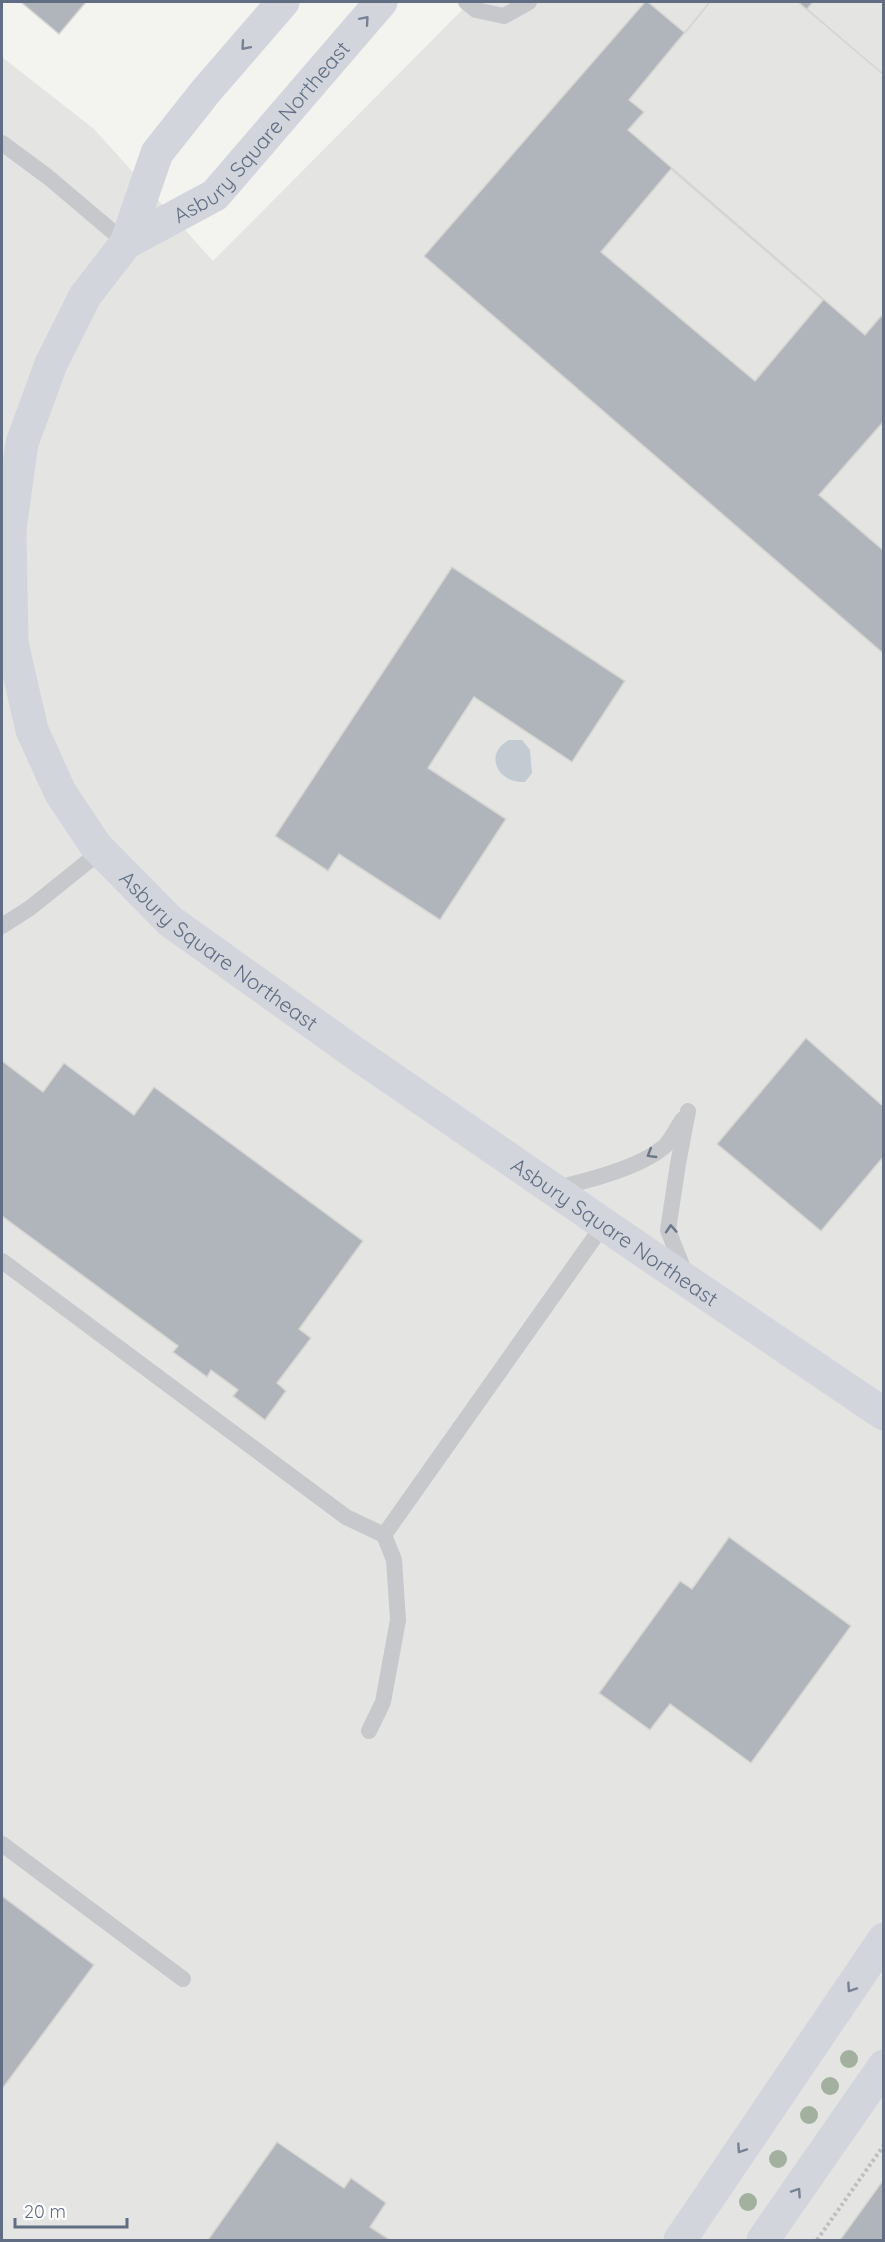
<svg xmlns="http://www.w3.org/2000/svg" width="885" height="2242" font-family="Quicksand,sans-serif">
<rect width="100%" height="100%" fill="#f3f4ef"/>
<path fill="#e4e4e3" d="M470,2h413v2238h-881v-2183l92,72 119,132z"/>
<path fill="#c3cad1" d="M509,740h13l8,10 2,23 -7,9c-27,2 -42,-28 -16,-42z"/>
<path fill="#b0b5bb" stroke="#d5d5d2" stroke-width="1.5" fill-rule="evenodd" d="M21,2h65l-27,32z
M645,2h3l37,31 25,-31h103l-6,7 77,66v346l-65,74 65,56v103l-460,-398zM671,169l152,131 -68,81 -154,-129z
M710,2h88l86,73v243l-3,-2 -16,19 -237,-205 16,-18 -15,-12z
M452,567l173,114 -53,81 -98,-65 -46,71 78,51 -66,101 -101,-66 -11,17 -53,-35z
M806,1038l78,69v49l-63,75 -104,-87z
M2,1061l41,31 21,-29 70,52 20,-28 209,154 -64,88 12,9 -34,45 9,8 -21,29 -32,-24 5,-6 -27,-20 -4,7 -34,-25 5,-6 -176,-130z
M729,1537l122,89 -100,137 -81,-59 -20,26 -51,-37 81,-112 12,8z
M2,1896l92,69 -92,124z
M277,2142l67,46 7,-10 35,25 -16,24 20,13h-182z
M884,2179v61h-44z"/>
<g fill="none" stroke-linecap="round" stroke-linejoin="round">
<path stroke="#bdbec0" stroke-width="4" stroke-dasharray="3 3" stroke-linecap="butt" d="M817,2240l67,-95"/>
<path stroke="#c6c8cc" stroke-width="16" d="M466,2l10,8 28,6 25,-14
M2,143l46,34 78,66
M2,926l28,-18 71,-57
M553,1189c33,-8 87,-21 112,-43 7,-7 12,-19 18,-27
M2,1261l344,256 38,18 10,25 4,60 -15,82 -14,29
M685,1273l-17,-43 10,-66 10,-53
M384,1535l220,-311
M2,1844l181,135"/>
<g stroke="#d2d6dc" stroke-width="33">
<path id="s1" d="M283,2l-77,89 -49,62 -31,90 -41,53 -34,68 -29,79 -12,86 2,114 20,87 28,62 36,54 74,75 182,130 310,213 222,150"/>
<path id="s2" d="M126,243l89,-48 166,-193"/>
<path d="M680,2240l204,-301"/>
<path d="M763,2240l121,-174"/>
</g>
</g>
<g fill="#a3b0a0">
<circle cx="849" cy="2059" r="9"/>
<circle cx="830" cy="2086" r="9"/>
<circle cx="809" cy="2115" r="9"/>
<circle cx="778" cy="2159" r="9"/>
<circle cx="748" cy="2202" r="9"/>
</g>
<defs><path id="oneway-chevron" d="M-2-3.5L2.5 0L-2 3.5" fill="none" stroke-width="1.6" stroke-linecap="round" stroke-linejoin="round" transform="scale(1.5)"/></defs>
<g stroke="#788294">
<use href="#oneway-chevron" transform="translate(365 20) rotate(-49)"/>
<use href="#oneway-chevron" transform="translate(245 46) rotate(131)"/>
<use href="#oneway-chevron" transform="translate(851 1988) rotate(124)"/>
<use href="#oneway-chevron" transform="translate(741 2149) rotate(124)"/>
<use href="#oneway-chevron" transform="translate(797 2192) rotate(-56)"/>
</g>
<g stroke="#6b7689">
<use href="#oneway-chevron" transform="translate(651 1154) rotate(149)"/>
<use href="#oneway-chevron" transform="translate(671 1229) rotate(-94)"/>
</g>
<g text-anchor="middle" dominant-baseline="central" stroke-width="6" stroke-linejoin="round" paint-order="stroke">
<g font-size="21" fill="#616d82" stroke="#fff">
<text stroke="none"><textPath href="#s2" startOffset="178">Asbury Square Northeast</textPath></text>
<text stroke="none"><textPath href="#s1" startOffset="1104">Asbury Square Northeast</textPath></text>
<text stroke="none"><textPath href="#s1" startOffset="1590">Asbury Square Northeast</textPath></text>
</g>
</g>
<rect width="885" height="2242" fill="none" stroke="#616d82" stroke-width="6"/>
<path d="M15 2218v9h112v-9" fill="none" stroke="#616d82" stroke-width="3"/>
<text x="24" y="2218" font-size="18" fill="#616d82" stroke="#ffffff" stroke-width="4.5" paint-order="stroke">20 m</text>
</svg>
